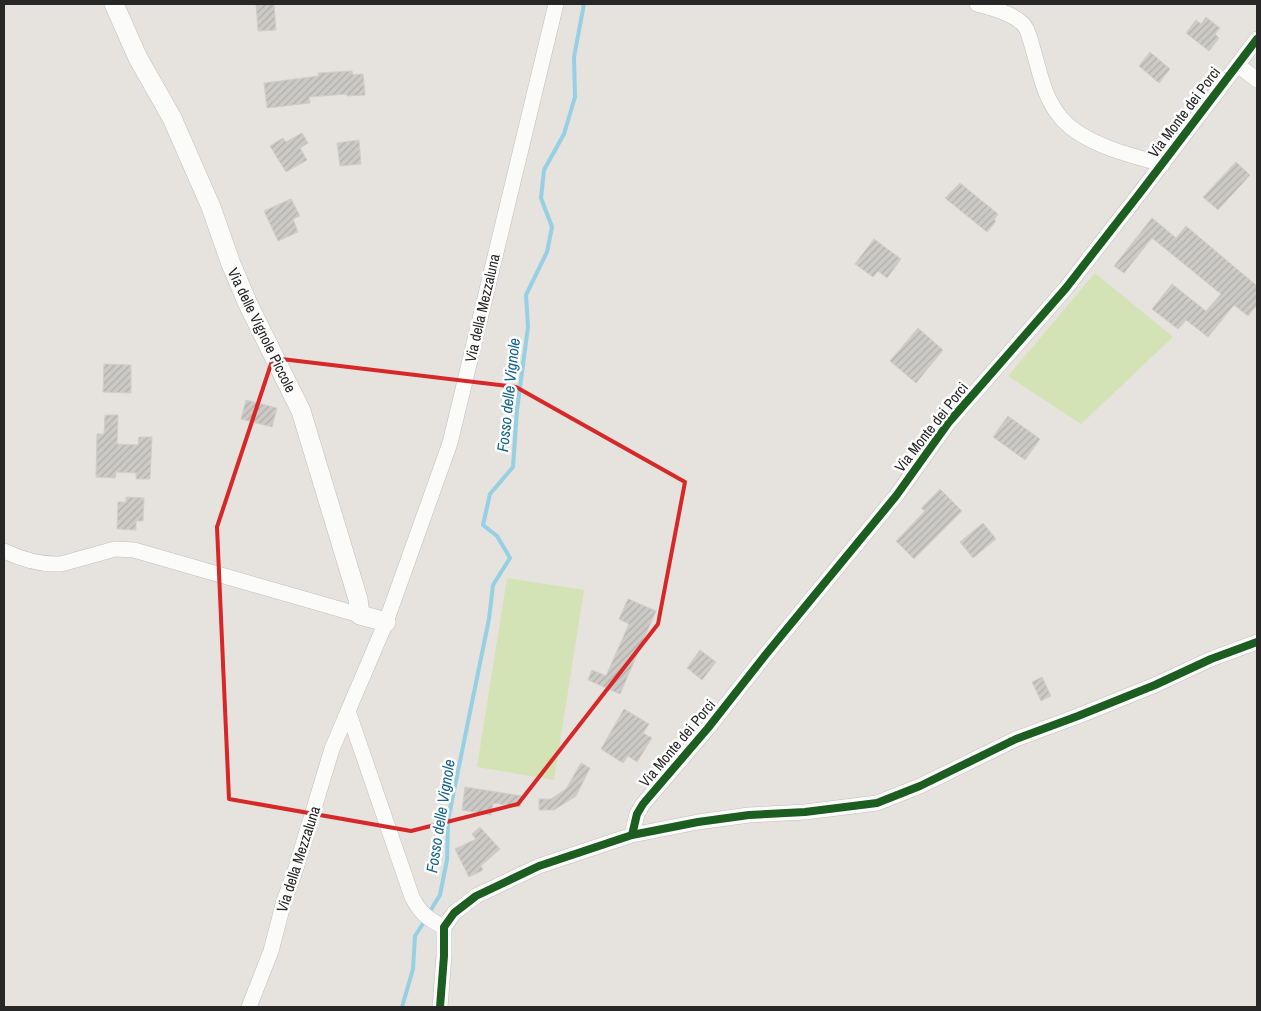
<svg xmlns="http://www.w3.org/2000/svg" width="1261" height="1011" font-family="'Archivo Narrow',sans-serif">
<defs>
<pattern id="building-hatch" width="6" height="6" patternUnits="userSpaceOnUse" patternTransform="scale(1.25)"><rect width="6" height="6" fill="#cccac7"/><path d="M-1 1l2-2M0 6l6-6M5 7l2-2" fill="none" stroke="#afaeab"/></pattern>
</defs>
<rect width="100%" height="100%" fill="#e6e2de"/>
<path fill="#d3e3b6" d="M1095,273l78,64 -92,87 -73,-48z
M507,578l77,12 -30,190 -77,-13z"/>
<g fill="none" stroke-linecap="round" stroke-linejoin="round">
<path stroke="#95d0e4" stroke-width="4" d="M429,913l11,-18 7,-35 1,-40 41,-201 4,-34 17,-27 -13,-22 -14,-11 7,-31 23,-27 4,-57 11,-83 -2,-32 21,-43 5,-25 -11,-29 3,-28 20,-36 11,-37 -1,-40 10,-53
M402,1007l11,-38 2,-33 11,-17"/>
</g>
<path fill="url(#building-hatch)" stroke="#d1ceca" d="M256,4h18l2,26 -18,1z
M1206,17l14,11 -5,6 4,4 -10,13 -23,-18 10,-13 5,4z
M1150,52l20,17 -11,14 -20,-17z
M352,71l1,4 10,-1 2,21 -18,1v-2l-38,3 1,6 -43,5 -3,-25 55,-7 -1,-3z
M302,133l6,10 -8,5 7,12 -21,12 -16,-26 13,-8 3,4z
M359,140l2,24 -21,2 -3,-23z
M1236,162l14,13 -32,35 -15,-13z
M960,183l38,31 -4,6 2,1 -9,11 -42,-34z
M291,199l9,17 -7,3 5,13 -20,9 -14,-30z
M1152,218l24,20 10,-12 71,60v19l-9,11 -14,-11 -26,32 -22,-17 -8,9 -26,-20 20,-25 34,27 15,-17 -69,-56 -28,35 -10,-7z
M874,239l27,20 -14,19 -9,-7 -5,6 -18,-13z
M918,328l25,22 -27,33 -26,-22z
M104,364l27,1v28l-28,-1z
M246,400l31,8 -5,19 -31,-8z
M105,415h13l-1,29 21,1 1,-8h13l-2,42h-14v-6l-20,-1 -1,6 -19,-1 1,-43h7z
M1008,416l32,23 -15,21 -32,-23z
M940,489l22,22 -48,48 -18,-18 29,-30 -4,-3z
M126,497l18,1 -1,23h-7v9l-19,-1 1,-27h8z
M983,523l13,16 -23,19 -13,-16z
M628,599l28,12 -36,83 -32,-14 4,-10 14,6 23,-52 -10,-5z
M700,650l16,12 -14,18 -15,-12z
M1042,677l9,19 -10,5 -9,-19z
M624,709l25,15 -6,9 9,5 -15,24 -9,-6 -5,7 -22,-14z
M581,763l9,5 -14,28 -22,14h-15v-11h12l15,-10z
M465,787l57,9 -2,11 -27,-4 -2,12 -29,-5z
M480,827l20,22 -19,17 2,4 -14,7 -14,-28 21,-10 -4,-5z"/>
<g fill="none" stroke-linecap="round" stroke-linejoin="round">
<g stroke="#c0bebf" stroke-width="16">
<path id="minor" d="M977,4c15,4 35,9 46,20 6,6 7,16 10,25 7,24 11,50 29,70 22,25 69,37 101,45
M1238,65l19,15
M4,551c17,8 38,14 57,13l54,-15 19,1 226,65
M348,711l38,-89 64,-179 106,-439
M632,835l5,-21 6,-10 65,-76 59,-75 129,-157 53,-74 117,-134 77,-99 114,-150
M249,1007l22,-56 13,-50 11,-30 37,-122 16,-38 64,186c8,16 17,23 32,30
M440,1007l4,-51v-29l10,-14 22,-17 63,-30 93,-31 66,-13 51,-7 56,-3 72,-9 43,-17 96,-47 62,-23 77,-31 56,-26 46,-17"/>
</g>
<g stroke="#c0bebf" stroke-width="20">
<path id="tertiary" d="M114,4l24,54 34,60 39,89 20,57 17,40 53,107 57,188 2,16 26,7"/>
</g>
<use href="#minor" stroke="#fbfbfa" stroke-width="15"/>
<use href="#tertiary" stroke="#fbfbfa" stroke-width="19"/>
<g stroke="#fff" stroke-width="11">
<path id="cycleway" d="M632,835l5,-21 6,-10 65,-76 59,-75 129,-157 53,-74 117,-134 77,-99 114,-150
M440,1007l4,-51v-29l10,-14 22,-17 63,-30 93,-31 66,-13 51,-7 56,-3 72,-9 43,-17 96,-47 62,-23 77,-31 56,-26 46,-17"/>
</g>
<use href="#cycleway" stroke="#1b5e20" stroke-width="8"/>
</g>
<path fill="none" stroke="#d62828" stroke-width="4" stroke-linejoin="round" d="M273,358l243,29 169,95 -27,142 -140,180 -107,27 -182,-32 -12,-272z"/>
<g text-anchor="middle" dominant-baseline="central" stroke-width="5" stroke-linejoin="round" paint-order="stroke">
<g font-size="15" fill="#272727" stroke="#fff">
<text transform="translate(1184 112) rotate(-53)">Via Monte dei Porci</text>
<text transform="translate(482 308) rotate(-77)">Via della Mezzaluna</text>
<text transform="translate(262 330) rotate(64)">Via delle Vignole Piccole</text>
<text transform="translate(931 427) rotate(-52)">Via Monte dei Porci</text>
<text transform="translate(677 743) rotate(-50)">Via Monte dei Porci</text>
<text transform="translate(298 859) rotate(-72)">Via della Mezzaluna</text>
</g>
<g font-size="16" font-style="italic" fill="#15668d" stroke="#fff">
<text transform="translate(508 395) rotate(-84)">Fosso delle Vignole</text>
<text transform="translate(440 816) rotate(-81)">Fosso delle Vignole</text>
</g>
</g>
<rect width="1261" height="1011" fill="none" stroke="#272727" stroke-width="10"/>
</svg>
